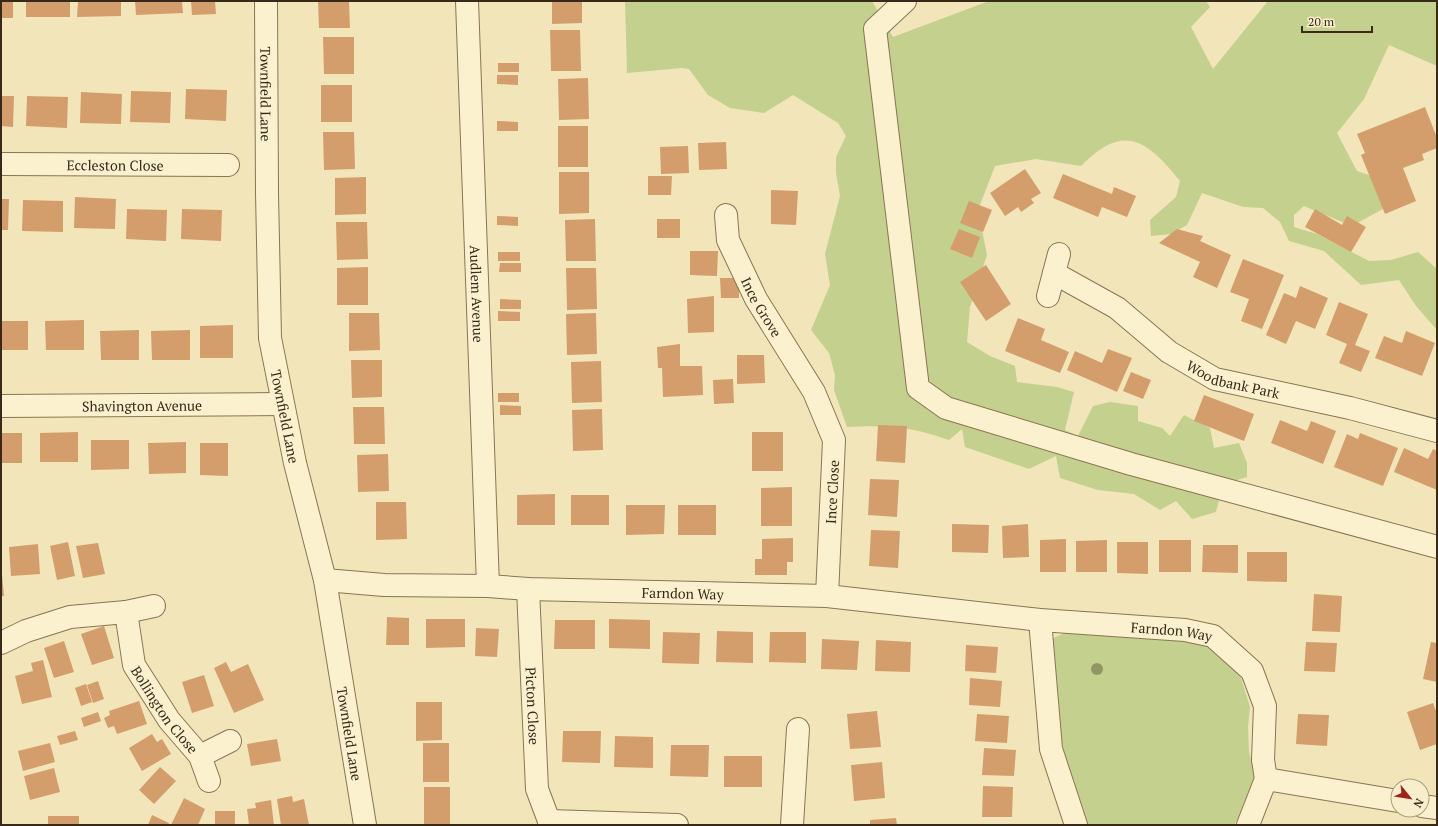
<svg xmlns="http://www.w3.org/2000/svg" width="1438" height="826" font-family="'PT Serif',serif">
<rect width="100%" height="100%" fill="#f2e5ba"/>
<path fill="#c4d08e" d="M625,1h247l21,36 96,-36h217l4,6 -19,20 22,42 55,-68h169v65l-48,-21 -25,54 -27,34 20,38 21,7 12,27 -38,21 -48,-20 -10,9v12l23,7 52,27 22,-1 27,-8 19,17v61l-21,-24 -17,-26 -38,5 -37,-34 -35,-10 -9,-19 -17,-14 -20,-1 -41,-14 -15,32 -16,9 -20,2 -1,-16 26,-23 4,-16c-33,-41 -56,-59 -99,-15l-45,-7 -41,7 -17,44 9,45 -17,52 -3,35 23,14 25,10 2,16 40,5 17,5 -9,38 13,6 15,-30 17,-4 28,4v15l24,7 8,8 14,-21 26,13 4,20 25,-5 8,20v14l-24,7 -7,28 -24,7 -16,-18 -16,9 -26,-16 -36,-4 -38,-12 -4,-22 -27,13 -64,-22 -3,-18 -13,11c-39,-14 -61,-15 -102,-13l-13,-37 1,-15 -6,-22 -18,-23 19,-45 -5,-31 15,-58 -4,-23v-16l10,-21 -8,-13 -45,-28 -29,18 -34,-5 -22,-13 -19,-26 -7,-1 -55,5z
M1067,632l136,10 21,11 17,25 9,29 -2,20 1,24 6,26 -10,30 -11,18h-152l-11,-36 -25,-129 3,-20z"/>
<path fill="#d49e6c" d="M1,1h12v17h-12z
M26,1h44v16h-44z
M78,1h43v15l-44,1z
M135,1h47l1,12 -47,2z
M191,1h24l1,13 -24,1z
M318,1h31l1,27h-31z
M552,1h30v22l-30,1z
M550,30h30l1,41h-30z
M323,37h31v37h-30z
M498,63h21v9h-21z
M497,75h21v10l-21,-1z
M588,78l1,41 -30,1 -1,-41z
M321,85h31v37h-31z
M186,89l41,1 -1,31 -41,-2z
M131,91l40,1 -1,31 -40,-1z
M81,92l41,2 -1,30 -41,-1z
M1,96h13l-1,31 -12,-1z
M27,96l41,1 -1,31 -41,-2z
M1425,107l12,31v10l-15,6 2,6 -21,8 13,33 -31,13 -24,-59 4,-2 -8,-19z
M497,121l21,1v9h-21z
M558,126h30v41h-30z
M323,132h31l1,37 -31,1z
M726,142l1,27 -28,1 -1,-27z
M688,146l1,27 -28,1 -1,-27z
M1025,169l16,24 -10,6 3,4 -13,9 -3,-5 -13,9 -15,-23z
M559,172h30v41l-30,1z
M1063,174l49,20 2,-7 22,9 -9,21 -25,-10 -4,10 -45,-19z
M648,176h24l-1,19h-23z
M366,177v37l-31,1v-37z
M771,190l27,1 -2,34 -25,-1z
M75,197l41,2 -1,30 -41,-1z
M1,199h8l-1,31h-7z
M23,200l40,1v31l-41,-1z
M969,201l23,9 -9,22 -23,-9z
M127,209l40,1 -1,31 -40,-2z
M182,209l40,1 -1,31 -40,-2z
M1315,209l27,16 5,-9 19,11 -15,25 -46,-25z
M497,216l21,1v9l-21,-1z
M595,219l1,42h-30l-1,-41z
M657,219h23v19h-23z
M336,222h31l1,37 -31,1z
M959,229l21,8 -8,21 -22,-9z
M1177,229l26,7 -3,5 31,14 -14,33 -24,-11 7,-15 -41,-19z
M690,251h28l-1,25 -27,-1z
M498,252h22v9h-22z
M1243,259l41,16 -22,54 -21,-8 8,-22 -19,-7z
M500,263h21v9h-22z
M986,265l25,39 -25,17 -26,-39z
M368,267v38h-31v-37z
M566,268h30l1,41 -30,1z
M720,278h19v20h-18z
M1300,286l28,12 -13,31 -19,-8 -10,23 -20,-9 18,-42 12,5z
M714,296v36l-26,1 -1,-34z
M500,299l21,1v9h-21z
M1339,302l29,12 -13,31 15,6 -9,21 -22,-9 8,-19 -21,-9z
M498,311l22,1v9h-22z
M349,313h30l1,37 -31,1z
M596,313l1,41 -30,1 -1,-41z
M1018,318l27,11 -4,11 28,12 -9,21 -55,-22z
M84,320v30h-38l-1,-29z
M1,321h27v29h-27z
M233,325v33h-33v-32z
M139,330v30h-38l-1,-29z
M190,330v30h-38l-1,-29z
M1406,331l29,12 -13,33 -47,-18 9,-22 18,7z
M680,344v22h22l1,29 -40,2 -1,-29h-4l-1,-21z
M1108,349l24,9 -15,34 -50,-22 8,-19 27,12z
M737,355h27l1,28 -28,1z
M351,360h31v37l-30,1z
M601,361l1,41 -30,1 -1,-41z
M1131,372l20,8 -8,19 -20,-8z
M733,379l1,24 -20,1 -1,-24z
M498,393h21v9h-21z
M1204,395l50,19 -10,27 -50,-20z
M500,405l21,1v9h-21z
M353,407h31l1,37h-31z
M602,409l1,41 -30,1 -1,-41z
M1280,420l27,11 4,-10 25,10 -13,33 -52,-21z
M878,425l29,1 -2,37 -29,-2z
M78,432v30h-38v-29z
M752,432h31v39h-31z
M1,433h21v30h-21z
M1360,433l38,15 -15,38 -49,-19 13,-33 11,5z
M91,440h38v29l-38,1z
M186,442v31l-37,1 -1,-31z
M200,443h28v33l-28,-1z
M1404,448l24,11 5,-10 4,2v39l-43,-18z
M388,454l1,37 -31,1 -1,-37z
M870,479l29,1 -2,37 -29,-2z
M792,487v39h-31v-38z
M555,494v31h-38v-30z
M571,495h38v30h-38z
M376,502h30l1,37 -31,1z
M626,505h39l-1,29 -38,1z
M678,505h38v30h-38z
M952,524l37,1 -1,28 -36,-1z
M1028,524l1,33 -26,1 -1,-32z
M871,530l29,1 -2,37 -29,-2z
M793,538v24h-6v13h-32v-16h7v-20z
M1066,539v33h-26v-32z
M1107,540v32h-31v-31z
M1159,540h32v32h-32z
M68,542l7,34 -18,4 -7,-34z
M1117,542h31v32l-31,-1z
M98,543l7,31 -22,4 -7,-32z
M38,544l2,30 -29,2 -2,-29z
M1203,545h35v28l-36,-1z
M1247,552h40v30l-40,-1z
M1,564l3,32h-3z
M1314,594l28,2 -2,36 -28,-1z
M387,617l22,1v27h-23z
M426,619h39v28l-39,1z
M609,619l41,1v29l-41,-1z
M555,620h40v29h-41z
M104,626l10,32 -22,7 -11,-31z
M476,628l23,1 -2,28 -22,-1z
M717,631l36,1v31l-37,-1z
M663,632l37,1 -1,31 -37,-1z
M770,632h36v31l-37,-1z
M822,639l37,2 -2,29 -36,-1z
M876,640l35,2 -1,30 -35,-1z
M64,641l10,31 -20,6 -10,-30z
M1306,642l31,1 -2,29 -31,-1z
M1431,642l6,1v39l-14,-3z
M966,645l32,2 -2,26 -31,-2z
M43,660l9,37 -30,7 -7,-28 18,-5 -2,-8z
M226,662l5,10 17,-8 16,36 -30,13 -20,-45z
M204,675l10,31 -22,7 -10,-31z
M970,678l32,3 -2,26 -31,-2z
M98,681l6,18 -11,4 -6,-18z
M86,684l6,18 -11,4 -6,-18z
M139,701l8,23 -30,10 -3,-8 -6,2 -4,-10 6,-3 -1,-4z
M416,702h26v38l-26,1z
M1433,703l4,11v30l-17,6 -13,-38z
M877,711l4,36 -31,2 -3,-35z
M98,712l3,9 -17,6 -3,-9z
M977,714l32,2 -2,27 -32,-2z
M1298,714l31,1 -2,31 -31,-2z
M75,731l3,9 -18,5 -3,-9z
M563,731h38l-1,32 -38,-1z
M152,734l5,8 5,-3 9,15 -29,17 -13,-23z
M615,736l38,1v31l-39,-1z
M277,739l4,22 -30,5 -4,-22z
M50,743l5,19 -32,9 -5,-20z
M423,743h26v39h-26z
M671,745h38l-1,32 -38,-1z
M984,748l32,2 -2,26 -32,-1z
M724,756h38v31h-38z
M882,762l3,36 -31,3 -3,-36z
M160,767l16,14 -22,23 -15,-14z
M54,768l6,24 -30,8 -6,-24z
M983,786l30,1 -1,30h-30z
M424,787h26v38h-26z
M292,796l1,6 11,-3 5,26h-28l-4,-26z
M184,798l21,11 -7,16h-27z
M271,800l3,25h-25l-2,-16 9,-1 -1,-5z
M215,811h20v14h-20z
M152,815l17,8 -1,2h-20z
M48,816h31v9h-31z
M896,818l1,7h-27v-5z"/>
<g fill="none" stroke-linecap="round" stroke-linejoin="round">
<g stroke="#8a7453" stroke-width="24">
<g id="minor">
<path id="s1" d="M266,1l1,192 3,145 25,125 30,117 40,245"/>
<path id="s2" d="M467,1l21,585"/>
<path d="M905,1l-30,28 43,359 28,20 185,56 306,83"/>
<path id="s3" d="M1,164l227,1"/>
<path id="s4" d="M726,215l2,25 28,59 58,93 20,48 -7,156"/>
<path id="s5" d="M1054,273l63,35 52,44 46,27 135,29 87,23"/>
<path d="M1048,296l11,-42"/>
<path id="s6" d="M1,406l281,-2"/>
<path id="s7" d="M325,580l59,5 104,1 40,3 299,7 213,24 145,10 28,6 39,35 13,35 -2,54 3,19"/>
<path id="s8" d="M528,589l9,200 12,32v4"/>
<path d="M126,612l28,-6"/>
<path d="M1040,620l11,129 25,76"/>
<path id="s9" d="M1,643l25,-12 44,-14 56,-5 8,53 35,55 31,36 9,25"/>
<path d="M200,756l30,-15"/>
<path d="M1422,806l15,2"/>
<path d="M549,821l128,4"/>
<path d="M792,825l6,-96"/>
<path d="M1248,825l18,-46 132,22"/>
</g>
</g>
<use href="#minor" stroke="#fcf1ce" stroke-width="22"/>
</g>
<circle fill="#929664" cx="1097" cy="669" r="6"/>
<g text-anchor="middle" dominant-baseline="central" stroke-width="3" stroke-linejoin="round" paint-order="stroke">
<g font-size="14" fill="#372a1a" stroke="#f8eecb">
<text stroke="none"><textPath href="#s1" startOffset="93">Townfield Lane</textPath></text>
<text stroke="none"><textPath href="#s3" startOffset="114">Eccleston Close</textPath></text>
<text stroke="none"><textPath href="#s2" startOffset="293">Audlem Avenue</textPath></text>
<text stroke="none"><textPath href="#s4" startOffset="100">Ince Grove</textPath></text>
<text stroke="none"><textPath href="#s5" startOffset="211">Woodbank Park</textPath></text>
<text stroke="none"><textPath href="#s6" startOffset="141">Shavington Avenue</textPath></text>
<text stroke="none"><textPath href="#s1" startOffset="417">Townfield Lane</textPath></text>
<text transform="translate(832 492) rotate(-87)">Ince Close</text>
<text stroke="none"><textPath href="#s7" startOffset="358">Farndon Way</textPath></text>
<text stroke="none"><textPath href="#s7" startOffset="849">Farndon Way</textPath></text>
<text stroke="none"><textPath href="#s8" startOffset="117">Picton Close</textPath></text>
<text stroke="none"><textPath href="#s9" startOffset="238">Bollington Close</textPath></text>
<text stroke="none"><textPath href="#s1" startOffset="741">Townfield Lane</textPath></text>
</g>
</g>
<rect width="1438" height="826" fill="none" stroke="#372a1a" stroke-width="4"/>
<g transform="translate(1410 798) rotate(120)"><circle r="19" fill="#f8eecb" stroke="#aba084"/>
<path d="M0-3L7 15L0 10L-7 15Z" fill="#9e251e"/>
<text y="-6" font-size="11" font-weight="bold" text-anchor="middle" fill="#372a1a">N</text>
</g>
<path d="M1302 26v6h70v-6" fill="none" stroke="#372a1a" stroke-width="2"/>
<text x="1308" y="26" font-size="12" fill="#372a1a" stroke="#f8eecb" stroke-width="3" paint-order="stroke">20 m</text>
</svg>
